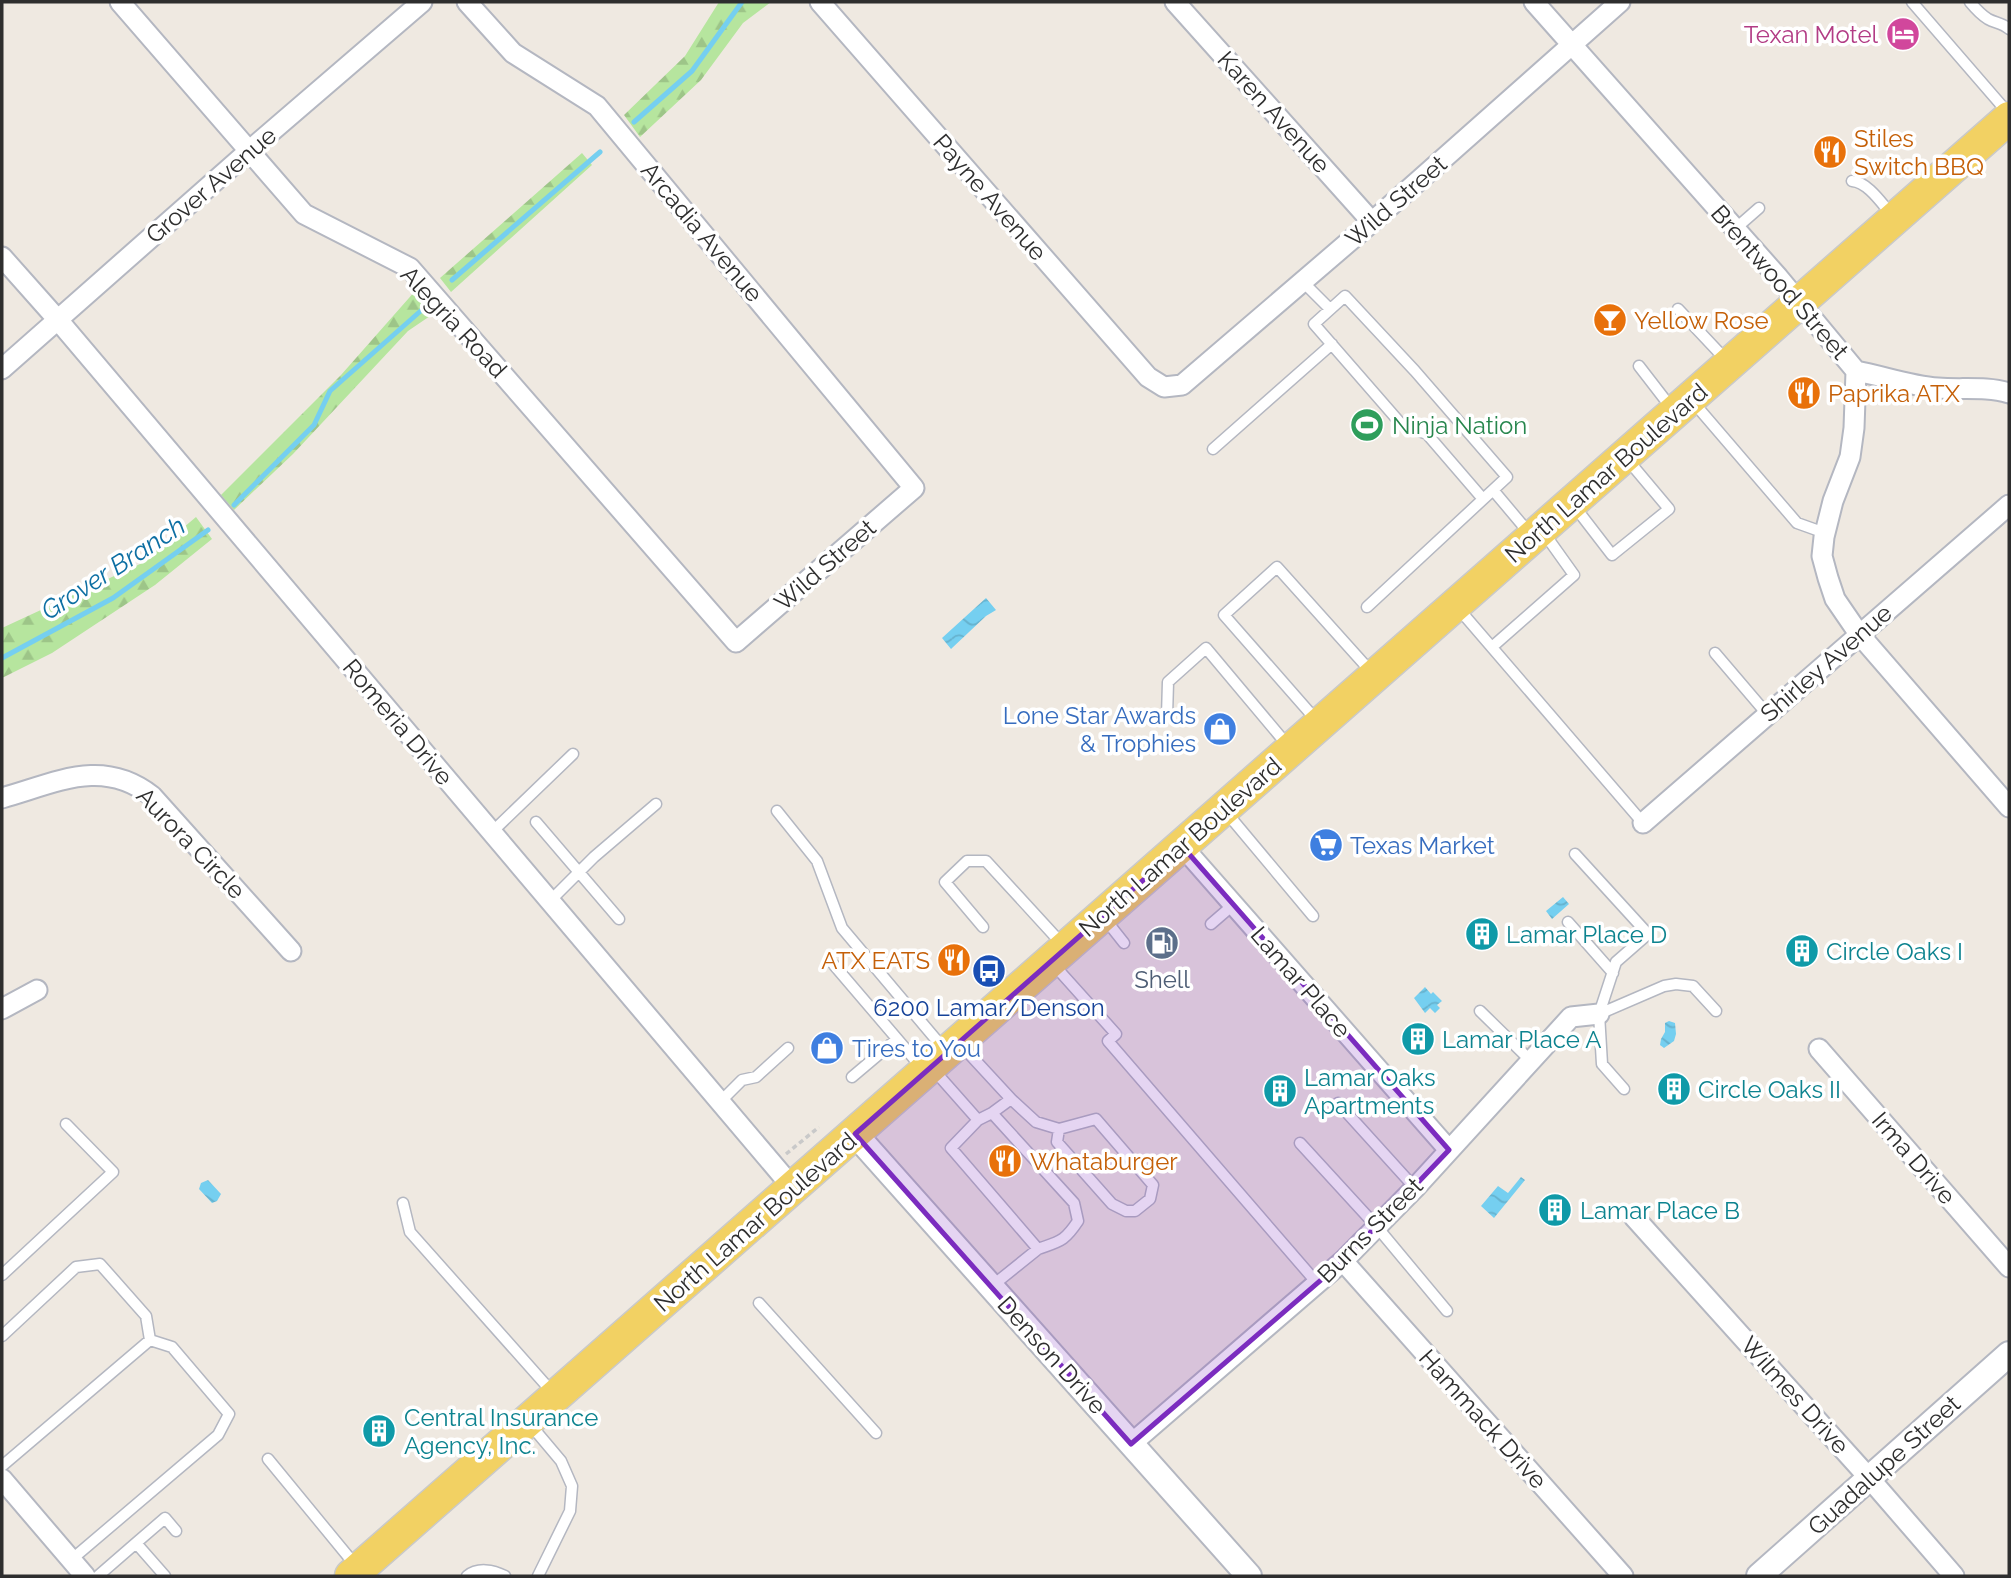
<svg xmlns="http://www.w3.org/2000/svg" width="2011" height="1578" font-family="Raleway,sans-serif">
<defs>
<pattern id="forest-firs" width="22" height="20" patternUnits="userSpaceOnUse" patternTransform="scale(1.75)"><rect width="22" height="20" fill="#b6e59e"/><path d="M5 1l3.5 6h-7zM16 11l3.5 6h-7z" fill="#9dc588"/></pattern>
<pattern id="water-waves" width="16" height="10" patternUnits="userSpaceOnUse" patternTransform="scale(1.75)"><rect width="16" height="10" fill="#75cff0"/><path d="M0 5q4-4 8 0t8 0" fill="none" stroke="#66b2ce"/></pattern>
</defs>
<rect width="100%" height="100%" fill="#efe9e1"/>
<path fill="url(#forest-firs)" d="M719,2h52l-28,21 -42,57 -61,57 -16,-22 61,-59z
M582,153l10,12 -141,127 -11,-14z
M416,290l17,24 -25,17 -115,123 -59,56 -13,-15 120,-120z
M196,517l16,22 -57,46 -103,68 -50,25v-50l138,-64z"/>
<path fill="url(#water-waves)" d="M986,598l10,12 -10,6 -35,33 -9,-11z
M1563,897l6,7 -17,15 -6,-8z
M1425,987l6,7 2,-2 9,9 -5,4 3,3 -5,5 -5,-5 -5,5 -11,-15z
M1669,1021l6,2 1,11 -2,7 -10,7 -4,-3 1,-6 4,-7v-9z
M1521,1177l4,3 -31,38 -13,-12 17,-20 10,7z
M208,1180l13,14 -4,7 -5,2 -13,-14 2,-6z"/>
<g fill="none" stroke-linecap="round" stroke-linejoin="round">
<path stroke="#75cff0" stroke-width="5" d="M634,122l58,-51 50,-69
M452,280l148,-128
M234,505l80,-80 16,-34 94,-83
M2,658l111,-60 95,-68"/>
<g stroke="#b4b7c1" stroke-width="13">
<path id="service" d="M1912,2l97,112
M1970,2c5,6 10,12 18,17 7,4 15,4 21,10
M1852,181c16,1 30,23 40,34
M1735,229l24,-21
M1303,282l27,27
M1678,309l49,52
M1639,366l34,44
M1694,403l103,120 28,10
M1213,449l119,-105
M1493,490l37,44
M1575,507l37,48 57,-46 -42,-50
M1367,607l140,-130 -92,-106 -70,-75 -31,28 88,101 25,9 56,65
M1458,608l185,215
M1492,647l82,-72 -30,-42
M1715,653l52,61
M1167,716l1,-34 38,-34 83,99
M1317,721l-93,-106 53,-48 96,107
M777,811l40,50 25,67 102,121
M1226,812l87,104
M536,822l83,97
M492,832l81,-78
M1575,854l73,80 -32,28 -17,52 3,50 22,25
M550,901l44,-44 62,-53
M1105,919l19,24
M1568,922l45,51
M1211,924l22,-19
M983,927l-38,-45 22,-21h19l77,84
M834,965l88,103
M1054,965l62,69 -8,7 209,242
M1480,1011l51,50
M1599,1014l65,-28 12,-2 17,2 23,25
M962,1046l49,53 -19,14 -14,7
M932,1068l46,52 -27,28 87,101 -46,37
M852,1077l45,-38
M1011,1099l25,23 23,7 37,-10 57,66 -3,14 -15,12h-9l-14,-7 -55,-62 2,-13
M720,1102l22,-22 14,-3 32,-29
M1338,1103l77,85
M992,1113l82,90 4,18c-14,21 -18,20 -40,28
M1300,1143l77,84 70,84
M403,1203l7,29 143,161
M2,1275l111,-103 -47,-48
M759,1303l117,130
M2,1336l74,-69 24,-3 46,52 4,24
M529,1423l32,38 11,25 -2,25 -32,65
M268,1459l88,107
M2,1466l148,-126 22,7 57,67 -11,21 -147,125
M136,1543l29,-25 11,13
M98,1576l38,-33 29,33
M467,1576c11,-9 26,-6 38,0"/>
</g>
<g stroke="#b4b7c1" stroke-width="23">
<path id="minor" d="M120,2l184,212 106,54 326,374 178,-154 -317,-382 -84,-53 -46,-51
M820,2l328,375 16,10 18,-2 190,-163 248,-220
M1175,2l197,220
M1534,2l244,275 78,94 -2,57 -4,29 -17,44 -9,36 -2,19 6,22 7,21 24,35 150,173
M2,257l56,63 735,868
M2,369l248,-219 172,-148
M1856,371c27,5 54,15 82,17 23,2 48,-2 71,5
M2,798c54,-15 100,-41 150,-2l139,155
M1643,823l366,-318
M1182,846l267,304
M2,1009l35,-19
M1819,1049l190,218
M1634,1217l236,262 84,97
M1343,1261l280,315
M1131,1444l212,-183 72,-73 156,-171 28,-3
M2,1479l83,97"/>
</g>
<g stroke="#b4b7c1" stroke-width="28">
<path id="tertiary" d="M855,1134l394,442
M1759,1576l250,-222"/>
</g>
<g stroke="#c9c9c9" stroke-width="35">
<path id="primary" d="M351,1576l1658,-1458"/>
</g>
<path stroke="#c9c9c9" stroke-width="3.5" stroke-dasharray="5 3.5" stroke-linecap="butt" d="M786,1154l33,-27"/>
<use href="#service" stroke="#fff" stroke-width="10"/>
<use href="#minor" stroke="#fff" stroke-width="19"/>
<use href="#tertiary" stroke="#fff" stroke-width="24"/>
<use href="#primary" stroke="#f2d163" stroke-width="32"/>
</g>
<path fill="#7b2cbf" fill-opacity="0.2" stroke="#7b2cbf" stroke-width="5" stroke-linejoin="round" d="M1182,846l267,304 -106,111 -212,183 -276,-310z"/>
<defs>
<g id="hotel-disc" transform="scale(1.75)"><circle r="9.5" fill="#d1479c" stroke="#fff"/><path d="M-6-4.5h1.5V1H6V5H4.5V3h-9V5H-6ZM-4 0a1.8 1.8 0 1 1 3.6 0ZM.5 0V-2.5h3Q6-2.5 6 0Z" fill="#fff"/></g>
<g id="restaurant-disc" transform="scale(1.75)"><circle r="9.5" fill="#e8710a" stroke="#fff"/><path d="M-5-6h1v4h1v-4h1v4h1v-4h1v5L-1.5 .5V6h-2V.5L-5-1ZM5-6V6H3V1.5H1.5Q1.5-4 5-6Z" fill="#fff"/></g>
<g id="bar-disc" transform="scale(1.75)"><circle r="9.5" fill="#e8710a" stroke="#fff"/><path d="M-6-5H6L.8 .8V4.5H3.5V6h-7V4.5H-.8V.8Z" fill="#fff"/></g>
<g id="stadium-disc" transform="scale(1.75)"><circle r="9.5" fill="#2e9e5b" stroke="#fff"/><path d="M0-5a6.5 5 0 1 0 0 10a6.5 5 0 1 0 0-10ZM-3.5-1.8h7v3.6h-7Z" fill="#fff"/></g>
<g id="shop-disc" transform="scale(1.75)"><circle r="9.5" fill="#3f7fe0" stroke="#fff"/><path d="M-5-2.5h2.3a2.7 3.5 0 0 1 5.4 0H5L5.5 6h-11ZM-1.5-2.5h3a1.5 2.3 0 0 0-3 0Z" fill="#fff"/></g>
<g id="supermarket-disc" transform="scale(1.75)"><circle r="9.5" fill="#3f7fe0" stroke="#fff"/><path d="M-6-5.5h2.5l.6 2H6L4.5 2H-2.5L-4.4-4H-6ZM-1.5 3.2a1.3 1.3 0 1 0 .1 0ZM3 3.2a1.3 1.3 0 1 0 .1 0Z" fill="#fff"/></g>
<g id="building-disc" transform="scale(1.75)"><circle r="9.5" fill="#0f9aa8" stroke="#fff"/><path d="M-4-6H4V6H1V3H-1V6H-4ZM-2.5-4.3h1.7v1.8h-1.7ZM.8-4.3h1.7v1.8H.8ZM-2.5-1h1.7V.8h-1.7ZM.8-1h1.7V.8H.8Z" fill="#fff"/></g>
<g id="fuel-disc" transform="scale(1.75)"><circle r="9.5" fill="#5c6f8a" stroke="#fff"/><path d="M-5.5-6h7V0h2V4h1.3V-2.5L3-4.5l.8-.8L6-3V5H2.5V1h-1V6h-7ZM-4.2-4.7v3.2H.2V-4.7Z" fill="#fff"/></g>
<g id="bus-disc" transform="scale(1.75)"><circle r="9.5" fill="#1a4fb4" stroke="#fff"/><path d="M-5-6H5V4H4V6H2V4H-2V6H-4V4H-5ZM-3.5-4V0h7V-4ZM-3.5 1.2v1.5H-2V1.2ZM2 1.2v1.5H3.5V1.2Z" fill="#fff"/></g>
</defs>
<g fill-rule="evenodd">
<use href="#hotel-disc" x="1903" y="34"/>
<use href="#restaurant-disc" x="1830" y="152"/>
<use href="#bar-disc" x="1610" y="320"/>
<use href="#restaurant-disc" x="1804" y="393"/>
<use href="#stadium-disc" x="1367" y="425"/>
<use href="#shop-disc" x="1220" y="729"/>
<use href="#supermarket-disc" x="1326" y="845"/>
<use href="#building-disc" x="1482" y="934"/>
<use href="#fuel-disc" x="1162" y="943"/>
<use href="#building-disc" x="1802" y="951"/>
<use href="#restaurant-disc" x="954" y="960"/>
<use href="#bus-disc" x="989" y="971"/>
<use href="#building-disc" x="1418" y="1039"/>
<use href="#shop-disc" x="827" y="1048"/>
<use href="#building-disc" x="1674" y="1089"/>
<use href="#building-disc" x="1280" y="1091"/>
<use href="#restaurant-disc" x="1005" y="1161"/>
<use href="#building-disc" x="1555" y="1210"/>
<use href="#building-disc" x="379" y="1431"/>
</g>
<g text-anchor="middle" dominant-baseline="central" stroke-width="7" stroke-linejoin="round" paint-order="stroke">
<g font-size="24" fill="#b23c85" stroke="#fff" text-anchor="end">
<text x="1878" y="34">Texan Motel</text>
</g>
<g font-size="24" fill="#2e2e2e" stroke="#fff">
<text transform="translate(1274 112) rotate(48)">Karen Avenue</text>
<text transform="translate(211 185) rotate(-41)">Grover Avenue</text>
<text transform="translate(990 197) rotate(49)">Payne Avenue</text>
<text transform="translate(1396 201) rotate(-41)">Wild Street</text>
<text transform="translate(702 232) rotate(50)">Arcadia Avenue</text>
<text transform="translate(1780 282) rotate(49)">Brentwood Street</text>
<text transform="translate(454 322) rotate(47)">Alegria Road</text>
<text transform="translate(1606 473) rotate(-41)">North Lamar Boulevard</text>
<text transform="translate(825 565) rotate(-41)">Wild Street</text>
<text transform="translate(1826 663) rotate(-41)">Shirley Avenue</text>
<text transform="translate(398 722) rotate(50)">Romeria Drive</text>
<text transform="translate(191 843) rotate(46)">Aurora Circle</text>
<text transform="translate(1180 847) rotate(-41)">North Lamar Boulevard</text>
<text transform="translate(1301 982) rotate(49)">Lamar Place</text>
<text transform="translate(1914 1158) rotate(49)">Irma Drive</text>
<text transform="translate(755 1222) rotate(-41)">North Lamar Boulevard</text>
<text transform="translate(1370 1230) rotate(-45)">Burns Street</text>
<text transform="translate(1052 1355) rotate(48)">Denson Drive</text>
<text transform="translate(1795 1395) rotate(48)">Wilmes Drive</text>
<text transform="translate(1483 1419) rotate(48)">Hammack Drive</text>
<text transform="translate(1884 1465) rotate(-42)">Guadalupe Street</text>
</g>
<g font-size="24" fill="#c56008" stroke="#fff" text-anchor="start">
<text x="1854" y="138">Stiles<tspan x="1854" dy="28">Switch BBQ</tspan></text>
<text x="1634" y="320">Yellow Rose</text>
<text x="1828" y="393">Paprika ATX</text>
<text x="930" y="960" text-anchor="end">ATX EATS</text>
<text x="1030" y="1161">Whataburger</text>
</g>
<g font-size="24" fill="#27864d" stroke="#fff" text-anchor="start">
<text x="1392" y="425">Ninja Nation</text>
</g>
<g font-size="24" fill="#366cbe" stroke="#fff" text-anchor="start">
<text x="1196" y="715" text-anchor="end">Lone Star Awards<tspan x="1196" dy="28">&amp; Trophies</tspan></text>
<text x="1350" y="845">Texas Market</text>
<text x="852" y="1048">Tires to You</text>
</g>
<g font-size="24" fill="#0d838f" stroke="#fff" text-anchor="start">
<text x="1506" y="934">Lamar Place D</text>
<text x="1826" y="951">Circle Oaks I</text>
<text x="1442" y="1039">Lamar Place A</text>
<text x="1304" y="1077">Lamar Oaks<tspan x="1304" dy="28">Apartments</tspan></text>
<text x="1698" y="1089">Circle Oaks II</text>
<text x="1580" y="1210">Lamar Place B</text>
<text x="404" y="1417">Central Insurance<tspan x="404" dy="28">Agency, Inc.</tspan></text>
</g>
<g font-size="24" fill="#4e5e75" stroke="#fff">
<text x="1162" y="979">Shell</text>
</g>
<g font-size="24" fill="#164399" stroke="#fff">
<text x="989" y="1007">6200 Lamar/Denson</text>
</g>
<g font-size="26" font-style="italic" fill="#0d6fa3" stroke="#fff">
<text transform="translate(113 568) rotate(-33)">Grover Branch</text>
</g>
</g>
<rect width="2011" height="1578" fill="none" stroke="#2e2e2e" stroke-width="7"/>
</svg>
